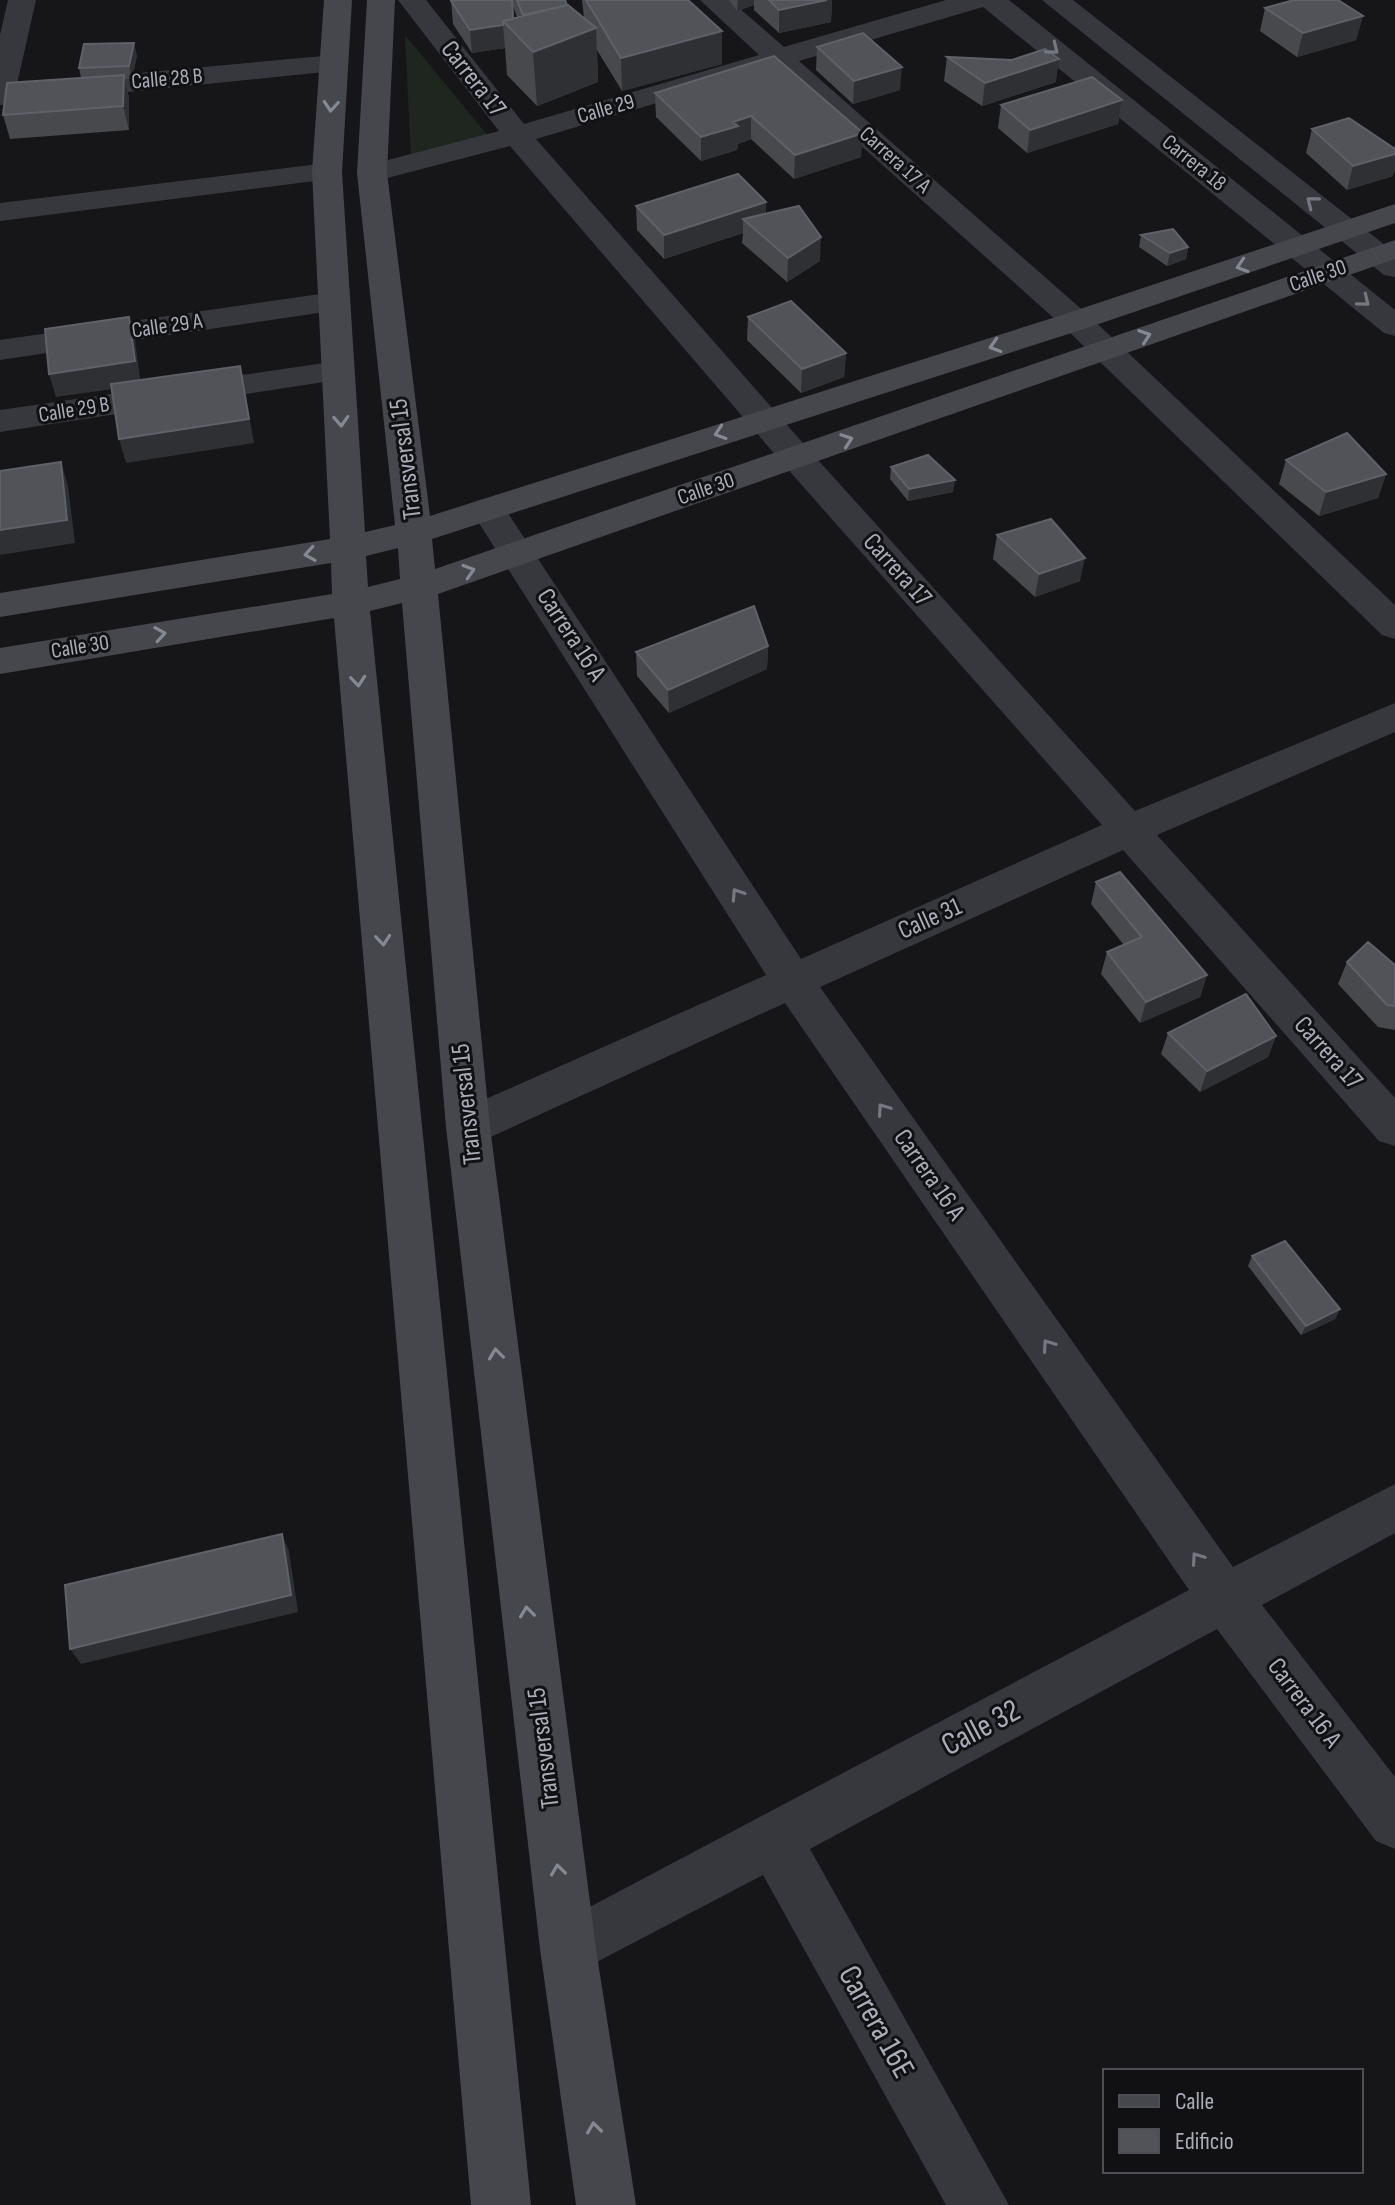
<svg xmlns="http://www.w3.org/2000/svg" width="1395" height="2205" font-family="'Sofia Sans Condensed',sans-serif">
<rect width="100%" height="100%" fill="#161618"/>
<path fill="#1e261f" d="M405,35l83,101 -77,22z"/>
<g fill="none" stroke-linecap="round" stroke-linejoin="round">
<path fill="#37383d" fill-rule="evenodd" d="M8,0h28l-19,84 317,-29 10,2 4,6 -4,6 -10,2 -334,34v-70z
M398,0h28l98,124 235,-69 -59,-55h30l54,47 162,-47h63l386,310v26l-11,-3 -401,-326 -184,54 288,253 308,291v34l-13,-4 -317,-307 -291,-260 -238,71 273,311 326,361 260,-108v29l-238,103 238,263v48l-16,-5 -256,-291 -303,137 413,580 162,-83v49l-133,72 133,172v72l-19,-8 -159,-212 -407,220 199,356h-63l-183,-330 -195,102 -20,-8 -8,-20 8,-20 641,-339 -404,-587 -301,137 -16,5 -16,-5 -6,-13 6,-13 314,-139 -296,-466 6,-8 12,-3 12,3 301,458 301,-134 -317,-359 -275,-320 -138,36 -11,-3 -4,-6 4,-6 138,-36z
M1042,0h31l322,253v24l-11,-2z
M327,163l11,3 4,6 -4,6 -338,43v-18z
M334,292l11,3 5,7 -5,7 -345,51v-20z
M338,361l12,3 4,7 -4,7 -350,54v-22z"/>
<path fill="#45474d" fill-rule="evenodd" d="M324,0h28l-10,172 23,360 30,-7 -38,-352 10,-173h28l-8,173 43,343 635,-202 330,-110v19l-308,105 -655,211 3,30 960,-329v19l-957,335 52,533 106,822 40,256h-60l-36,-256 -94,-822 -44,-524 -32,8 161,1594h-60l-137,-1587 -334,56v-26l332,-54 -1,-31 -331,54v-24l330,-54 -18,-367zM398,548l2,31 -32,8 -2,-31z"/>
</g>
<path fill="#47494d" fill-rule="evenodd" d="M453,0h112l2,5 17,13 -2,-18h106l34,31v33l-100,27 -25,-41 1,32 -61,24 -30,-31 -2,-27 -33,5 -19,-29 -2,-23zM513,6l4,11 -3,1z
M729,0h103l-1,22 -52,11 -25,-23v-5l-17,6z
M1265,8l98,8 -7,24 -59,17 -37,-26z
M817,47l83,43 -47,14 -37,-34z
M137,55l-5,24h-7l4,19v32l-119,9 -7,-24 78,-37 -2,-10z
M774,56l87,101 -67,22 -43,-40 -13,5 -1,6 -36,11 -45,-44 -1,-24z
M947,57l109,25 -74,24 -38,-25z
M1122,100l-4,24 -91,29 -29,-25 3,-23z
M1312,129l81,47 -46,14 -41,-37z
M766,202v12l54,47 -33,21 -45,-39 1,-10 -79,26 -27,-29 -1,-24z
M1141,235l47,12 -2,12 -19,7 -28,-19z
M748,317l98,36 -2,24 -43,16 -54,-53z
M1286,460l100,14 -8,24 -59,18 -40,-32z
M891,467l62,25 -45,9 -18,-22z
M997,535l83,46 -45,16 -42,-38z
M768,646l-1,23 -98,44 -32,-37 -1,-24z
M1096,882l111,93 -7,22 -60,26 -39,-49 6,-22 17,-7 -33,-41z
M1347,962l48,3v65l-17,-3 -40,-43z
M1168,1033l108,3 -8,21 -68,35 -39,-38z
M1252,1256l88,53 -5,10 -34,16 -53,-69z"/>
<path fill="#2f3033" d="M738,0h16v5l-17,6z
M827,0h5l-1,22 -52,11v-23z
M1363,16l-7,24 -59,17 6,-24z
M503,25l2,23 -33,5 -2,-23z
M596,28l2,54 -61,24 -4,-54z
M722,31v33l-100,27 -1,-33z
M134,43l3,12 -5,24 -3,-13z
M1059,59l-3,23 -74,24 3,-23z
M902,67l-2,23 -47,14 1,-23z
M124,75l5,23v32l-6,-24z
M1122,100l-4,24 -91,29 3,-23z
M751,116v23l-13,5 -1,6 -36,11v-24l32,-15z
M863,133l-2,24 -67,22 1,-24z
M1395,154v16l-2,6 -46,14 6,-24z
M766,202v24l-23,-7v14l-79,26v-24z
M821,237l-1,24 -33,21 1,-24z
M1188,247l-2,12 -19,7 3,-13z
M129,317l6,24 6,44 -85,12 -7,-23z
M846,353l-2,24 -43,16 1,-24z
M240,366l14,77 -128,20 -7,-24z
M61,462l7,24 7,57 -75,12v-25z
M1386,474l-8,24 -59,18 7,-24z
M955,480l-2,12 -45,9 1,-12z
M1085,558l-5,23 -45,16 4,-23z
M768,646l-1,23 -98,44 -1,-23z
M1207,975l-7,22 -60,26 6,-21z
M1276,1036l-8,21 -68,35 7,-21z
M1340,1309l-5,10 -34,16 5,-9z
M282,1534l7,17 9,61 -217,52 -11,-15z"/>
<path fill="#525359" stroke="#5f6168" stroke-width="2" d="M453,0h59l1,19 -10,2v4l-33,5 -19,-29z
M517,0h48l2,5 -44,10z
M586,0h102l34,31 -101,27z
M769,0h58l-48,10z
M1294,0h44l25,16 -60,17 -38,-25z
M568,5l28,23 -63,24 -30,-31z
M863,33l39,34 -48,14 -37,-34z
M134,43l-5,23 -50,2 5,-24z
M1045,49l14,10 -74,24 -38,-26 65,3z
M774,56l89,77 -68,22 -44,-39 -18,6 5,4 -37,11 -46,-44z
M124,75l-1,31 -120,9 4,-32z
M1092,77l30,23 -92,30 -29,-25z
M1349,118l46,31v5l-42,12 -41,-37z
M738,174l28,28 -102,33 -28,-29z
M799,206l22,31 -33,21 -45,-39z
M1173,229l15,18 -18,6 -29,-18z
M791,301l55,52 -44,16 -54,-52z
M129,317l6,44 -86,13 -4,-45z
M240,366l9,53 -130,20 -8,-55z
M1347,433l39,41 -60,18 -40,-32z
M928,455l27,25 -46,9 -18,-22z
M61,462l6,58 -67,10v-59z
M1051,519l34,39 -46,16 -42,-39z
M754,606l14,40 -100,44 -32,-38z
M1120,872l87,103 -61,27 -39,-50 35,-15 -46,-55z
M1368,942l27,23v41l-8,-1 -40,-43z
M1246,994l30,42 -69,35 -39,-38z
M1285,1241l55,68 -34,17 -54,-70z
M282,1534l9,61 -221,54 -5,-64z"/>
<defs><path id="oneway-chevron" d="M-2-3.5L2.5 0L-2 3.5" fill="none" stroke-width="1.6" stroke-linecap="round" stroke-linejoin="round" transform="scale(2)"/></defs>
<g stroke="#757881">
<use href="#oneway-chevron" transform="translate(1053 49) rotate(39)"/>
<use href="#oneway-chevron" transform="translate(1312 202) rotate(-142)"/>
<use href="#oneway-chevron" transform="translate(1364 301) rotate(39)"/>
<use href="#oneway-chevron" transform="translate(737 894) rotate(-123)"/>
<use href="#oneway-chevron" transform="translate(883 1109) rotate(-125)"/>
<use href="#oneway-chevron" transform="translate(1048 1345) rotate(-125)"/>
<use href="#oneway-chevron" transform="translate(1197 1558) rotate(-125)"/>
</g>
<g stroke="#858993">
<use href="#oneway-chevron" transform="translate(331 106) rotate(94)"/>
<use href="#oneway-chevron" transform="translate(1242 266) rotate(162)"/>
<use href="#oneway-chevron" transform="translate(1145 336) rotate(-19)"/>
<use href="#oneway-chevron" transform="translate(995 346) rotate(163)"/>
<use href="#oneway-chevron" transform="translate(341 421) rotate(87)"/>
<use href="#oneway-chevron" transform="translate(720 433) rotate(162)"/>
<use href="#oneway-chevron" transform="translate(847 440) rotate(-19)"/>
<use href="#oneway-chevron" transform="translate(310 554) rotate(171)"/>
<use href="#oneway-chevron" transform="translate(469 571) rotate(-17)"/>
<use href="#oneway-chevron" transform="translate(160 634) rotate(-9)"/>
<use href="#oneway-chevron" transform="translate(358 681) rotate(85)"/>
<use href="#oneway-chevron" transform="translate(383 940) rotate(85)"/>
<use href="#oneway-chevron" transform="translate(496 1354) rotate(-97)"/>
<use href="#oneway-chevron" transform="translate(527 1612) rotate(-97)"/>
<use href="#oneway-chevron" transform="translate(558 1870) rotate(-97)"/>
<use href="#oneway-chevron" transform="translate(594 2128) rotate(-98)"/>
</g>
<g text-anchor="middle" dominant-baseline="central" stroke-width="6" stroke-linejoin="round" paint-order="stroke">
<g font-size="22" fill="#a8adb8" stroke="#111113">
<text transform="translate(167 79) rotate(-5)">Calle 28 B</text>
<text transform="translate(606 109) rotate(-16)">Calle 29</text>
<text transform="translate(895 160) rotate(42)">Carrera 17 A</text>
<text transform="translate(1194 163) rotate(39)">Carrera 18</text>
<text transform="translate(1318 276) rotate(-19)">Calle 30</text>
<text transform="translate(167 326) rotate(-8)">Calle 29 A</text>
<text transform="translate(74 410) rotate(-9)">Calle 29 B</text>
<text transform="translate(706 489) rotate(-19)">Calle 30</text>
<text transform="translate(80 647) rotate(-9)">Calle 30</text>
</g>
<g font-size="26" fill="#a8adb8" stroke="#111113">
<text transform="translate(473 79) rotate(52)">Carrera 17</text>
<text transform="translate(406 459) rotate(-97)">Transversal 15</text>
<text transform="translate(897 570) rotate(48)">Carrera 17</text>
<text transform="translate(571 635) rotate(57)">Carrera 16 A</text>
<text transform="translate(930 919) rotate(-24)">Calle 31</text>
<text transform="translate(1328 1053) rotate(48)">Carrera 17</text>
<text transform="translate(467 1104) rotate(-96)">Transversal 15</text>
<text transform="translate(929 1175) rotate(55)">Carrera 16 A</text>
<text transform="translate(1304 1703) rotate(53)">Carrera 16 A</text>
<text transform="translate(544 1748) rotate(-97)">Transversal 15</text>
</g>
<g font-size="32" fill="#a8adb8" stroke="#111113">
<text transform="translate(981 1728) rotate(-28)">Calle 32</text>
<text transform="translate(876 2022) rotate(61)">Carrera 16E</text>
</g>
</g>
<rect x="1103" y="2069" width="260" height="104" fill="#111113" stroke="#4d4f55" stroke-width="2"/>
<rect x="1119" y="2095" width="40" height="12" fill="#45474d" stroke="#4d4f55" stroke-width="2"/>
<text x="1175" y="2109" font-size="24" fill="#a8adb8">Calle</text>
<rect x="1119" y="2129" width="40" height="24" fill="#525359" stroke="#4d4f55" stroke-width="2"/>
<text x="1175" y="2149" font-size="24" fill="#a8adb8">Edificio</text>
</svg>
